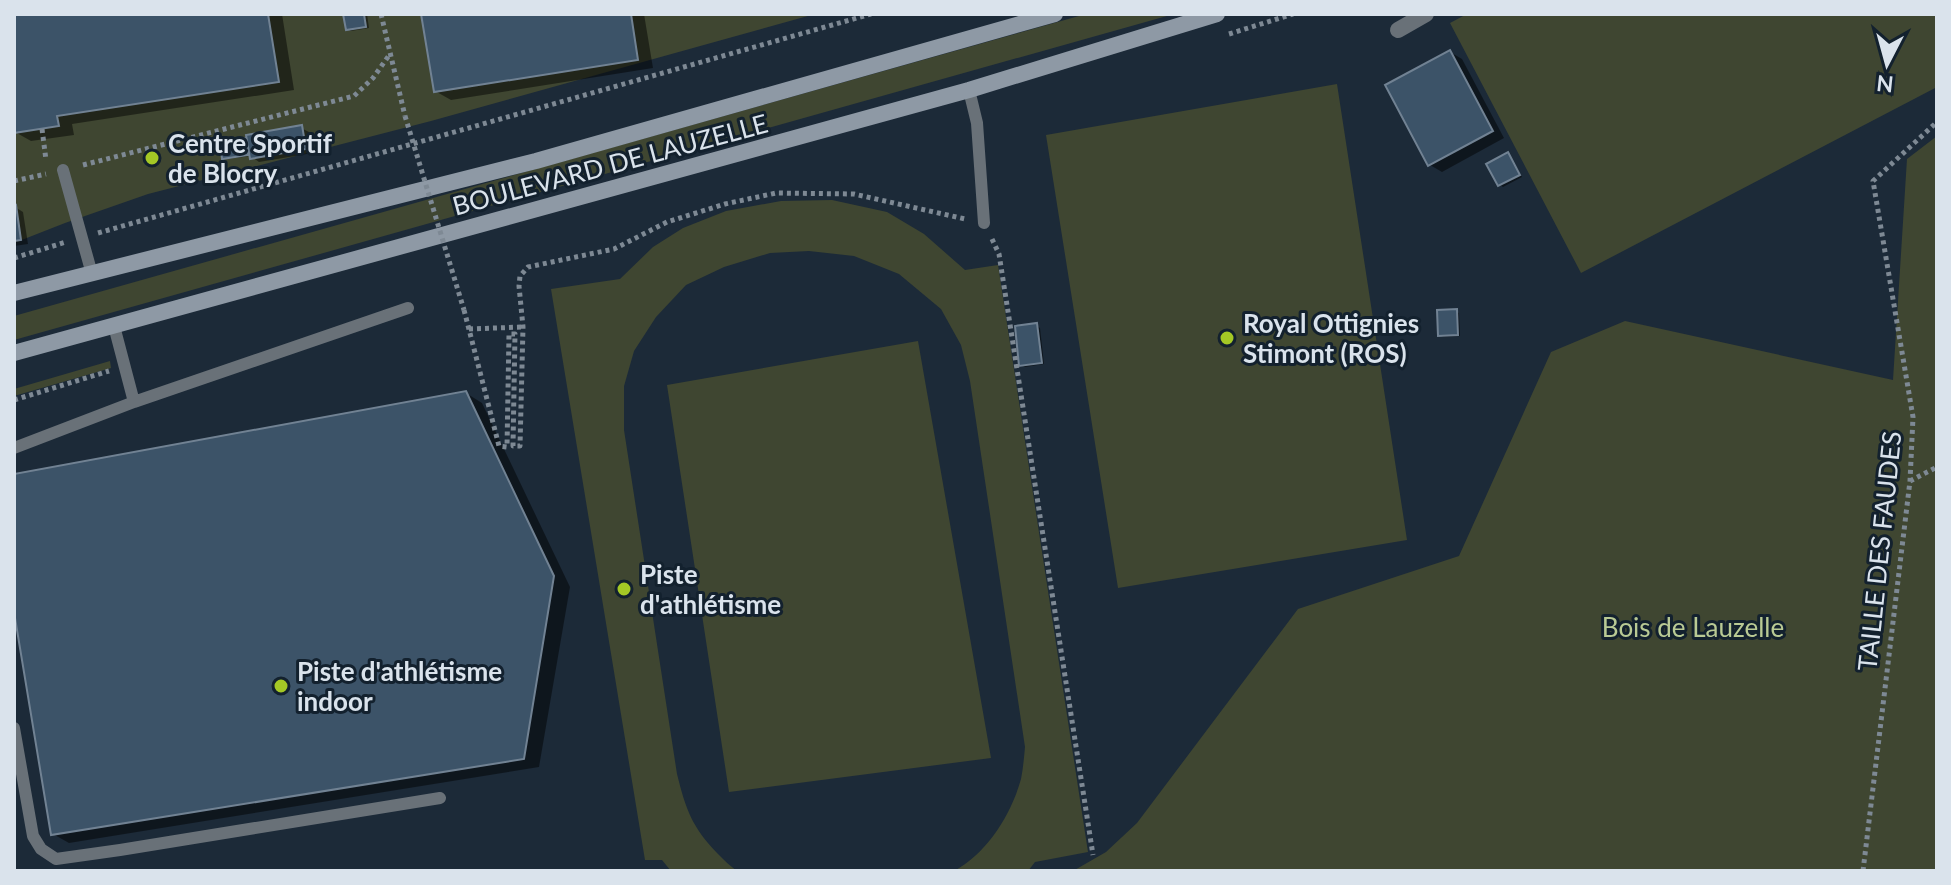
<svg xmlns="http://www.w3.org/2000/svg" width="1951" height="885" font-family="Lato,sans-serif">
<rect width="100%" height="100%" fill="#1c2a38"/>
<path fill="#3f4631" d="M14,14h801l-384,107 -283,73 -83,29 -51,20z
M1086,14h88l-1160,326v-24z
M1467,14h470v73l-356,186 -131,-250z
M1337,84l70,456 -289,48 -72,-453z
M1937,136v735h-864l33,-19 31,-29 161,-214 161,-53 92,-204 74,-31 268,59 14,-221z
M832,200l55,12 37,22 41,36 33,-5 90,587 -53,10 -7,9h-74c33,-18 57,-56 67,-92 2,-10 3,-21 4,-32l-55,-366 -9,-36 -20,-36 -42,-35 -45,-18 -45,-5 -39,2 -46,14 -38,18 -30,32 -22,34 -10,35v44l53,344c9,36 15,53 41,80 6,6 12,12 19,17h-66l-9,-11h-17l-94,-571 69,-10 33,-32 30,-19 43,-17 55,-10z
M918,341l73,417 -262,34 -62,-407z
M110,361l1,7 -97,28v-7z"/>
<path fill="#0007" d="M14,14h268l12,76 -222,34 2,11 -43,6 -16,-9 -1,-8z
M345,14h22l2,14 -18,3 -4,-2z
M423,14h221l9,54 -202,32 -16,-9z
M1450,52l12,7 42,79 -62,34 -12,-7z
M301,128l8,4 4,21 -54,9 -8,-6 -23,3 -4,-2 21,-17 4,2z
M1508,155l3,2 11,20 -19,10 -3,-2z
M15,207l8,5 5,32 -14,2z
M1456,311l3,2 1,23 -17,1 -3,-2z
M1037,326l3,2 4,36 -19,3 -4,-2z
M466,393l16,10 88,184 -31,180 -470,76 -16,-9 -39,-234v-124z"/>
<path fill="#3c5368" stroke="#718293" stroke-width="2" d="M14,14h254l11,68 -222,34 2,10 -45,7z
M343,14h21l2,13 -20,3z
M421,14h210l7,46 -204,32z
M1450,50l43,81 -65,35 -43,-81z
M302,125l4,24 -56,10 -4,-24z
M245,138l3,17 -26,4 -2,-18z
M1508,152l12,23 -22,11 -12,-22z
M16,205l5,35 -7,1v-35z
M1457,309l1,26 -20,1 -1,-26z
M1037,323l5,40 -23,3 -4,-40z
M466,391l88,185 -30,183 -473,76 -37,-223v-138z"/>
<g fill="none" stroke-linecap="round" stroke-linejoin="round">
<path stroke="#7e8994" stroke-width="5" stroke-dasharray="4 4" stroke-linecap="butt" d="M381,14l24,102
M1229,34l64,-20
M42,129l4,31
M83,165l271,-69 19,-18 17,-24
M14,181l32,-7
M98,233l773,-219
M992,239l7,15 94,601
M14,258l52,-16
M464,310l35,136 8,1 2,-113h6l-2,112h7l3,-119 -4,-41 1,-10 8,-9 86,-18 53,-27 58,-18 51,-11 78,1 111,25
M469,329l54,-2
M14,400l95,-29
M1910,481l27,-14
M1863,871l47,-390 3,-64 -40,-236 64,-59"/>
<path stroke="#697178" stroke-width="12" d="M969,90l8,33 7,100
M63,170l29,104
M114,326l20,76 274,-94
M14,448l120,-46
M14,728l19,108 8,13 15,10 64,-9 320,-52"/>
<path stroke="#697178" stroke-width="16" d="M1398,30l28,-16"/>
<path stroke="#8e99a5" stroke-width="16" d="M14,293l522,-132 519,-147
M14,353l955,-263 248,-76"/>
<path stroke="#7e8994" stroke-width="5" stroke-dasharray="4 4" stroke-linecap="butt" d="M405,116l59,194"/>
</g>
<g fill="#a4c825" stroke="#13212e" stroke-width="3">
<circle cx="152" cy="158" r="8"/>
<circle cx="1227" cy="338" r="8"/>
<circle cx="624" cy="589" r="8"/>
<circle cx="281" cy="686" r="8"/>
</g>
<g text-anchor="middle" dominant-baseline="central" stroke-width="6" stroke-linejoin="round" paint-order="stroke">
<g font-size="26" font-weight="bold" fill="#dae3ec" stroke="#13212e" text-anchor="start">
<text x="168" y="143">Centre Sportif<tspan x="168" dy="30">de Blocry</tspan></text>
<text x="1243" y="323">Royal Ottignies<tspan x="1243" dy="30">Stimont (ROS)</tspan></text>
<text x="640" y="574">Piste<tspan x="640" dy="30">d'athlétisme</tspan></text>
<text x="297" y="671">Piste d'athlétisme<tspan x="297" dy="30">indoor</tspan></text>
</g>
<g font-size="26" fill="#dae3ec" stroke="#13212e">
<text transform="translate(610 164) rotate(-15)">BOULEVARD DE LAUZELLE</text>
<text transform="translate(1879 551) rotate(-84)">TAILLE DES FAUDES</text>
</g>
<g font-size="26" fill="#b9ca94" stroke="#13212e">
<text x="1693" y="627">Bois de Lauzelle</text>
</g>
</g>
<rect width="1951" height="885" fill="none" stroke="#dae3ec" stroke-width="32"/>
<g transform="translate(1887 64) rotate(186)" stroke="#13212e" stroke-width="6" paint-order="stroke">
<path d="M0-6L14 30L0 20L-14 30Z" fill="#dae3ec"/>
<text y="-12" font-size="22" font-weight="bold" text-anchor="middle" fill="#dae3ec">N</text>
</g>
</svg>
